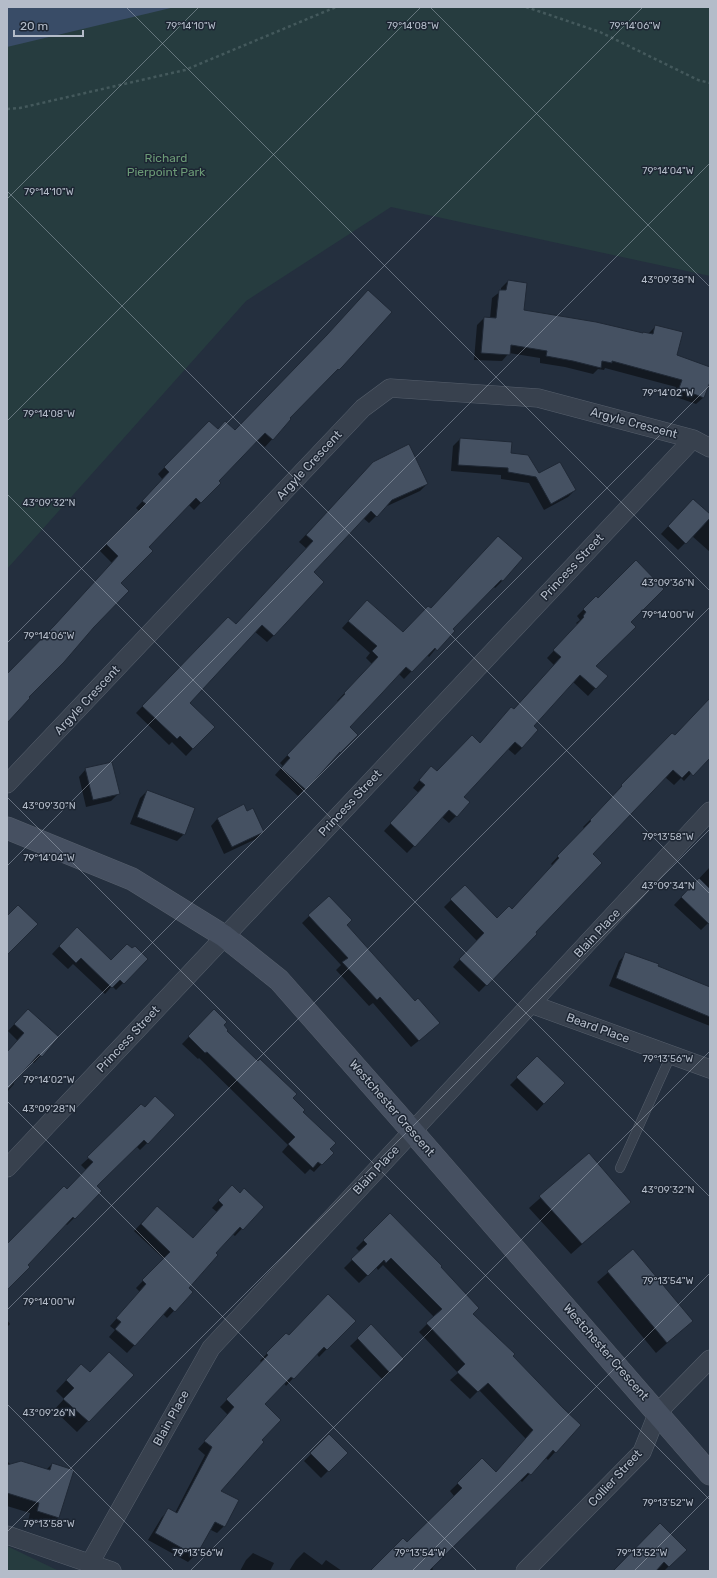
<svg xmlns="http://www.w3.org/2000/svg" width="717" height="1578" font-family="Rubik,sans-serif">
<rect width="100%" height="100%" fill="#242f3e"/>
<path fill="#263c3f" d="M7,7h703v269l-319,-69 -145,94 -239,268z
M7,1546l52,25h-52z"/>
<path fill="#394c67" d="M7,7h168l-168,40z"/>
<path fill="#0007" d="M508,281l15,30 119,23h6l8,-8 19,29 35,13v11l-6,18 -8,7 -23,-8 3,-9 -71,-19 -1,2 -6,-1 -5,5 -28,-7 -25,-4v-5l-31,-5 -7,8 -28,-1 3,-35 7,-7 6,1 2,-21 9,-7v-3z
M342,365l-11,11h-1l-41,42 1,1 -25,28 -8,-7 -39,41 2,2 -26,27 -6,-6 -40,43 -120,150 -21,24v-46l40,-40 65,-72 -12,-12 40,-39 -4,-4 27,-28 -5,-6 51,-52 9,8 17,1z
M460,439l50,15 29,20 36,16 -7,7 -24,13 -15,-27 -28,-4v-4l-50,-4 2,-25z
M366,471l61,13 -7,7 -35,16 -16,16 -6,-5 -51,55 -38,62 -7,7 -13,-11 -66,72 25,24 -27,29 -14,-14 -3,3 -33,-32 92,-95 8,7 71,-76 -8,-7z
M686,507l24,9v36l-18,-16 -14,14 -17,-16z
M521,559l-19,22 -7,7 -2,-2 -41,43 -23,28 -2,-2 -23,24 -5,-5 -50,53 8,8 -59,61 -23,-21 8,-9 -3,-3 59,-61 -2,-1 35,-37 -6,-6 4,-5 -28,-25 25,-27 36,33 28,-24z
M596,597l34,25 -35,44 11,10 -18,20 -15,-14 -41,44 5,4 -15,18 -7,7 -7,-6 -45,48 -7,19 -7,7 -7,-6 -35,36 -23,-22 35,-38 -6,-5 11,-13 13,-2 42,-29 34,-34 41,-45 -7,-7 31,-33 -2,-2 4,-3 -3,-4z
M710,699v54l-26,28 -3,-3 -7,7 -9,-8 -73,77 -58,78 2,2 -57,58 -26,-25 24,-26 -33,-34 21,-21 32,33 14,-9 42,-44 -2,-2 33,-36 -1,-1 33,-33 -1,-1 57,-59 2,2z
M86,769l32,25 -7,7 -25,6 -7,-30z
M147,791l37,43 -7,7 -47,-17 10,-26z
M247,812l16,20 -7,7 -32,15 -13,-28 7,-8z
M710,867v54l-9,9 -27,-25z
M329,897l17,28 86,105 -21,17 -38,-44 -4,3 -33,-36 5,-5 -39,-42z
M77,928l34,33 36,-2 -31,31 -4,-4 -7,8 -32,-30 -5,5 -16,-15z
M626,954l84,34v38l-101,-40 10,-25z
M214,1011l11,20 66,68 37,50 4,4 -18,19 -4,-3 -5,5 -23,-22 6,-7 -89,-87 -1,1 -16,-15z
M21,1017l37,20 -24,26 -3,-2 -18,21 1,2 -7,8v-39l11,-12 -10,-10z
M537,1058l26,25 -26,28 -27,-26z
M144,1108l3,35 -7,7 -4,-4 -41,40 6,5 -34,34 -2,-1 -58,64v-37l79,-81 -5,-5z
M589,1155l41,47 -59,52 -42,-46z
M225,1194h15l22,13 -27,29 -3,-2 -17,19 -28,35 5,4 -25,26 -4,-4 -36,39 -18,-16 6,-7 -5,-4 30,-34 -4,-4 28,-29 -30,-28 16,-17 42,25 25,-27 -5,-4z
M390,1214l49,53 32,47 41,42 43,96 -7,8 -3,-3 -23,25 -2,-2 -89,87 2,2 -2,2h-59l35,-28 47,-47 -4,-5 32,-31 13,13 31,-34 -47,-49 -9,9 -20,-19 8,-7 -39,-41 15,-15 -51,-52 -5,5 -2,-3 -17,16 -15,-15 16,-16 -4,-4z
M633,1251l59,70 -36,32 -59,-71z
M7,1320l3,4 -3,3z
M354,1321l-35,36 -3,-4 -30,33 -2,-3 -21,21 -3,36 -40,51 4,35 -7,7 -8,-4 -14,26 -7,7 -40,-22 14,-23 7,-7 6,3 30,-58 -7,-6 30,-34 -8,-8 42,-44 -2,-2 19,-20 9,-5z
M371,1326l32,33 -21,20 -32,-33z
M90,1373l42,2 -55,57 -23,-22 10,-11 -8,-8 15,-16z
M329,1436l17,17 -25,25 -17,-17z
M7,1461l4,4 35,5 6,-6 21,7 -15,47 -9,9 -21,-6 2,-8 -23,-7z
M685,1550l-21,21h-5l-2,-2 -2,2h-41z
M304,1552l18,13 4,-5 16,11h-53l7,-11z
M253,1553l21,10 -4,8h-30l6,-11z"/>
<path fill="#455162" stroke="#1f2835" d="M508,280l19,3 -3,27 72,12 47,11v-1l10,2 2,-9 28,7 -6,23 33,12v15l-6,16 -25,-10 3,-8 -70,-19v2l-10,-2 -1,7 -28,-7 -27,-5 1,-5 -36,-6 -1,10 -29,-2 3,-36 12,1 3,-28h7z
M368,290l24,22 -49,54 -4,4 -1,-1 -48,49 1,1 -18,21 -8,-7 -46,48 2,2 -20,20 -5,-5 -47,49 4,4 -32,32 8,8 -35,36 -30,35 -35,35 1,1 -23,25v-49l47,-48 64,-70 -12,-12 40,-40 -4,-3 27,-29 -5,-5 45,-46 9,8 7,-8 10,9 92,-95z
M460,438l52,4 -1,11 17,2 11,18 21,-11 16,28 -25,14 -15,-27 -28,-5v-4l-50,-3z
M409,444l19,40 -36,16 -15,17 -6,-6 -57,61 10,10 -50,54 -12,-11 -72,78 25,24 -22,22 -13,-13 -3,3 -35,-33 86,-89 8,7 77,-83 -7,-6 67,-73z
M693,499l17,15v4l-24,26 -18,-18z
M498,536l25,22 -20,23 -2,-1 -48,49 2,2 -18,20 -2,-3 -23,24 -6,-5 -24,26 -32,34 8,8 -18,18v-1l-34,38 -25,-22 9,-10 -3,-3 58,-61 -1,-1 34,-36 -6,-6 5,-5 -29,-25 19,-21 36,32 25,-26 3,2z
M636,560l28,29 -33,33 5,5 -40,39 12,10 -12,13 -16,-14 -46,51 4,4 -16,18 -7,-6 -51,55 6,5 -13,15 -8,-7 -34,37 -25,-24 35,-38 -6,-5 12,-14 6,5 35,-36 8,8 31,-36 3,2 47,-52 -8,-7 31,-33 -1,-1 3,-4 -3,-3 13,-13 2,2z
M710,698v60l-17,18 -4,-5 -7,7 -9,-8 -80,84 9,9 -66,69 1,2 -50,52 -28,-27 25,-26 -34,-34 15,-14 32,33 12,-12 3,3 47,-51 -2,-2 34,-35 -1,-1 32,-34 -1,-1 51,-52 3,2z
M112,762l8,32 -27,6 -8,-32z
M147,790l48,18 -10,27 -48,-18z
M244,804l3,7 6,-3 11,24 -32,15 -15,-29z
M699,878l11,11v36l-29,-28z
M329,896l23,24 -5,5 68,76 3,-3 22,25 -21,18 -39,-44 -3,3 -35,-38 6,-4 -40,-43z
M18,905l20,19 -31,31v-39z
M77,927l34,33 16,-16 5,4 3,-2 13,13 -24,25 -4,-4 -8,8 -31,-30 -5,5 -17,-17z
M625,952l34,12 -1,2 52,21v30l-94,-39z
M28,1009l31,28 -17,20 -3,-3 -32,36v-38l17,-19 -10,-9z
M214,1009l13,13 -3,3 4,5 -1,1 31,30 2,-2 37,35 -4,4 12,12 -2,2 33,31 -6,6 4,4 -12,12 -4,-3 -5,6 -25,-24 7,-7 -88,-85 -2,1 -17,-17z
M537,1056l28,27 -21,21 -28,-27z
M155,1096l20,19 -27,29 -4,-4 -47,46 5,5 -27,28 -2,-2 -45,48 2,2 -23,23v-46l57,-58 3,3 26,-27 -6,-5 54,-53 4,3z
M589,1153l42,49 -49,42 -43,-48z
M232,1185l8,8 4,-5 20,19 -21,23 -3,-3 -24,26 2,2 -29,33 4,4 -18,20 -5,-5 -35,39 -20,-17 6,-7 -5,-4 30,-34 -4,-4 28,-28 -29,-28 16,-18 36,32 30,-33 -5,-5z
M390,1213l52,53 -1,1 38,41 -6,6 42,40 -2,2 50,52 18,17 -25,28 -3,-3 -22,25 -3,-2 -99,98h-59l33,-33 4,4 55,-54 -5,-5 25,-25 14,14 37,-42 -45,-47 -10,9 -21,-20 8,-8 -39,-41 16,-14 -51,-51 -5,5 -2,-3 -16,16 -17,-17 16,-15 -4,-4z
M633,1249l60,72 -26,22 -60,-72z
M328,1294l28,27 -29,29 -3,-3 -30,32 -3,-2 -26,27 16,16 -19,20 2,2 -43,49 18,9 -14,27 -10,-5 -19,34 -41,-23 13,-25 9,5 35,-66 -8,-6 30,-34 -8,-8 42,-44 -2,-2 20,-20 3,2z
M371,1324l33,35 -14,14 -33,-35z
M109,1352l25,23 -45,47 -26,-23 11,-11 -8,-8 15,-16 9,8z
M329,1434l19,19 -19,19 -19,-19z
M21,1461l29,9 2,-7 22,7 -15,48 -22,-7 2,-8 -32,-10v-28z
M660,1523l27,27 -18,17 -5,-5 -8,9h-43z"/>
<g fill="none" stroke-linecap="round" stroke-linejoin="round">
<g stroke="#565f6c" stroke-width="10">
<path id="lane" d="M620,1168l51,-113"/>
</g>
<g stroke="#565f6c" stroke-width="19">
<path id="street" d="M7,784l356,-376 27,-20 148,10 155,41 17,9
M531,1004l179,65
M7,1168l686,-729
M7,1535l105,36
M90,1563l121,-215 499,-537
M525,1571l117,-119 16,-40 52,-53"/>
</g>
<g stroke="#565f6c" stroke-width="23">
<path id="secondary" d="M7,828l125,51 92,57 55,44 133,151 298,343"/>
</g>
<path stroke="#44595c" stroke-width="2.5" stroke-dasharray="3 3" stroke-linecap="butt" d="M526,7l74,25 98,48 12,3
M7,109l13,-1 165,-38 151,-63"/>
<use href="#lane" stroke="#38414e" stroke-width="9"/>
<use href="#street" stroke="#38414e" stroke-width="18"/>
<use href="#secondary" stroke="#465061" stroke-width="22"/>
</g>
<path fill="none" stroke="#b4bcc9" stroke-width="1" stroke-opacity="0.45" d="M126,7l584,584M430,7l280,280M7,191l703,703M7,199l192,-192M7,421l414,-414M7,494l703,703M7,643l636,-636M7,797l703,703M7,866l703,-703M7,1088l703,-703M7,1101l470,470M7,1310l703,-703M7,1404l167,167M7,1532l703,-703M190,1571l520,-520M412,1571l298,-298M634,1571l76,-76"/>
<g text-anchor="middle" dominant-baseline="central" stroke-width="3" stroke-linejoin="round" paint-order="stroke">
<g font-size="12" fill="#6b9a76" stroke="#1d2633">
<text x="166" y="158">Richard<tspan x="166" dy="14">Pierpoint Park</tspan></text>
</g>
<g font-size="12" fill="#b4bcc9" stroke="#1d2633">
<text transform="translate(634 423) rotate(15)">Argyle Crescent</text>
<text transform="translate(309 465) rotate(-47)">Argyle Crescent</text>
<text transform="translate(572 567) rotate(-47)">Princess Street</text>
<text transform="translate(87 700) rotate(-47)">Argyle Crescent</text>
<text transform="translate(350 803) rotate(-47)">Princess Street</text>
<text transform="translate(597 933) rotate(-47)">Blain Place</text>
<text transform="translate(598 1028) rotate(20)">Beard Place</text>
<text transform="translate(128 1039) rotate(-47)">Princess Street</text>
<text transform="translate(392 1108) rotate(49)">Westchester Crescent</text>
<text transform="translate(376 1170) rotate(-47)">Blain Place</text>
<text transform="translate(606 1352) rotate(49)">Westchester Crescent</text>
<text transform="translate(171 1418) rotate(-61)">Blain Place</text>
<text transform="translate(615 1478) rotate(-47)">Collier Street</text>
</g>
</g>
<g font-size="10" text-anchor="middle" fill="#b4bcc9" stroke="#1d2633" stroke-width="3" stroke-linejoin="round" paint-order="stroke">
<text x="191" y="29">79°14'10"W</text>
<text x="413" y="29">79°14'08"W</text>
<text x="635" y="29">79°14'06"W</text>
<text x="668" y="174">79°14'04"W</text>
<text x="49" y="195">79°14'10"W</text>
<text x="668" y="283">43°09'38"N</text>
<text x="668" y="396">79°14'02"W</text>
<text x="49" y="417">79°14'08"W</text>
<text x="49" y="506">43°09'32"N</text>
<text x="668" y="586">43°09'36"N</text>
<text x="668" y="618">79°14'00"W</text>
<text x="49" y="639">79°14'06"W</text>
<text x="49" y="809">43°09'30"N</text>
<text x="668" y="840">79°13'58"W</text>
<text x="49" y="861">79°14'04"W</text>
<text x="668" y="889">43°09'34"N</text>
<text x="668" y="1062">79°13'56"W</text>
<text x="49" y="1083">79°14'02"W</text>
<text x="49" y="1112">43°09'28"N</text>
<text x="668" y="1193">43°09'32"N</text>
<text x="668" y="1284">79°13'54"W</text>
<text x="49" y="1305">79°14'00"W</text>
<text x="49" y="1416">43°09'26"N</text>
<text x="668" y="1506">79°13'52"W</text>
<text x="49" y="1527">79°13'58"W</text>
<text x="198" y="1556">79°13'56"W</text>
<text x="420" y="1556">79°13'54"W</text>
<text x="642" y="1556">79°13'52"W</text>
</g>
<rect width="717" height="1578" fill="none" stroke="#b4bcc9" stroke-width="16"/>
<path d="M14 30v6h69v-6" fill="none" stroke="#b4bcc9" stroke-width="2"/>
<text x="20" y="30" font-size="12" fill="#b4bcc9" stroke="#1d2633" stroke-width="3" paint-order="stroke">20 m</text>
</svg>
